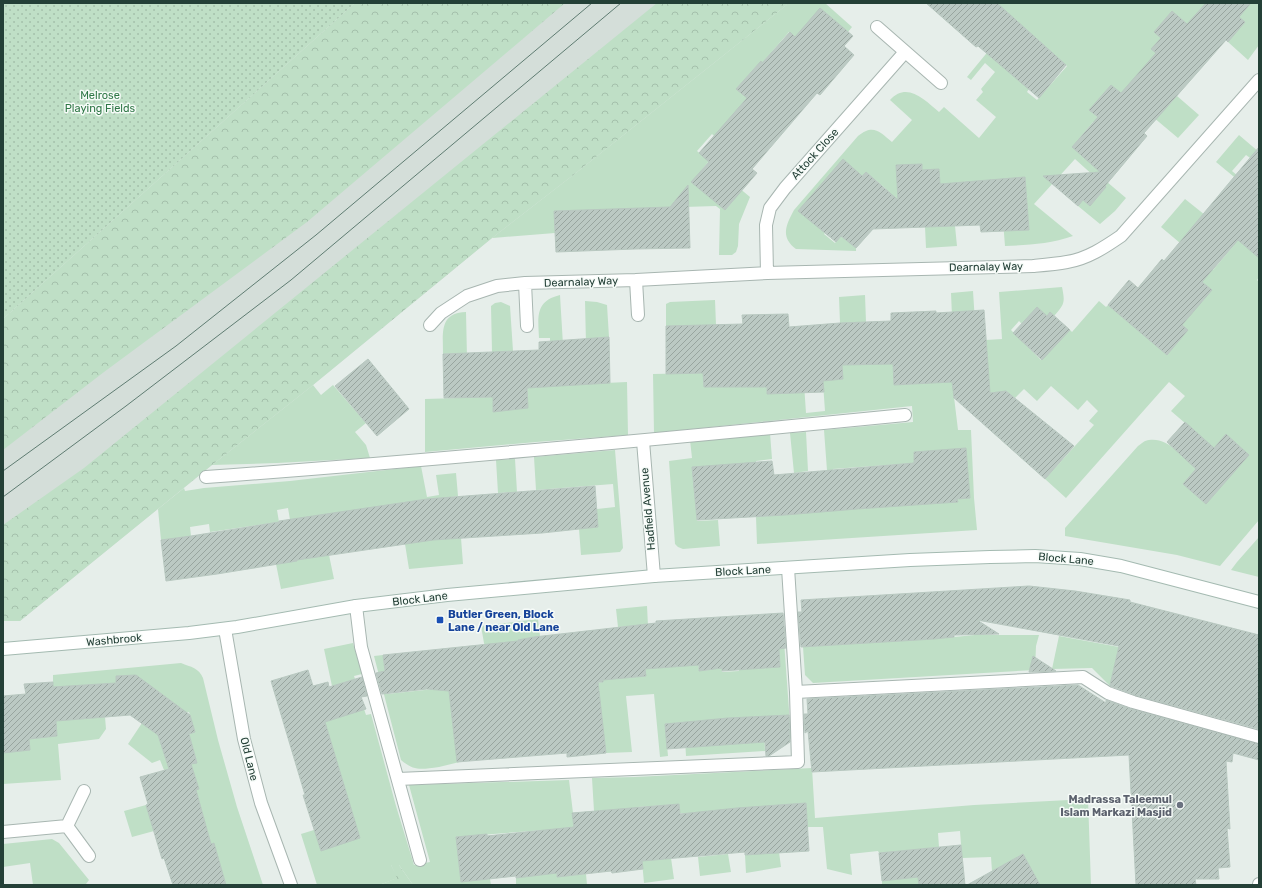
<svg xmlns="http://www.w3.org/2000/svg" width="1262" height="888" font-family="Rubik,sans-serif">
<defs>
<pattern id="forest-crowns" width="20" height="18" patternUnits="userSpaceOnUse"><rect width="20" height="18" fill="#bfdfc6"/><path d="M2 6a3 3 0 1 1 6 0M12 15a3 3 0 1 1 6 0" fill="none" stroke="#a4c0ab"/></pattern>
<pattern id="park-dots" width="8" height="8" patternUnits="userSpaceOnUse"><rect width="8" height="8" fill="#bfdfc6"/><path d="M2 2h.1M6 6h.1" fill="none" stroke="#a4c0ab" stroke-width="1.8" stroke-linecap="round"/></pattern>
<pattern id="building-hatch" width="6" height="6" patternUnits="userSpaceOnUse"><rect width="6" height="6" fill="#bbc9c3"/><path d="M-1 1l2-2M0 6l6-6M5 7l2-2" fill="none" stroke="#98a59f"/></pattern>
</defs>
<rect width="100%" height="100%" fill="#e6eeea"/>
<path fill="#d4ded9" d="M355,3h434l-212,169 -85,66 -179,147 -101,80 -192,156h-17v-302z"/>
<path fill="#bfdfc6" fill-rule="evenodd" d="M789,3h36l27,24 -4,5 -53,5 -6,-5 -27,31 -2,-1 -24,27 11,9 -16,19 -6,29 -13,-12 -15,17 12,10 -17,21 33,28 8,-9 5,-14 12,10 -11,27 -1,22 -2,6 -4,3h-13l1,-46 -4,-3 -162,5 1,22 -63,5 85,-66z
M962,3h244l-10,11 10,26 -34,-29 -18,21 7,6 -10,11 36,30 -20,28 10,-11 22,19 -21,23 -25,-21 -2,2 -40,-34 -22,25 41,34 -37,-22 -21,25 30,26 -2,3 26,22 -11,13 -15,13 -22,-18 5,-6 7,6 16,-19 -31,-28 -41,45 39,32c-23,8 -45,9 -68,10l-2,-25 8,9 18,-1 -4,-52 -85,8 -18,-15v-6l-23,42 -14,-18 -19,-16 -16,18 -20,36 -6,8 11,9 6,-7 15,12v3l-60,-2c-16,-12 -10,-24 -2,-39l64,-74c15,-12 21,-5 34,6l20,-22 -22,-20c17,-19 35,0 49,12l5,-5 35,31 17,-21 -20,-17 7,-8 -2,-3 14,-17 -10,-9 -14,17 -4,-3 23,-28 40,38 -3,5 10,8 30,-34 -69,-62z
M1235,3h23l1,2v40l-11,15 -20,-18 17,-20 -6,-5z
M1239,135l20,17 -6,8 -7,-5 -14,16 27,23 -20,-13 -23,-19z
M1185,199l20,16 2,-2 48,41 4,-5v28l-2,3 2,2v238l-39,46 -43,-11 -112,-19v-8l73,-82c3,-2 7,-6 11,-6 19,-3 34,17 47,29l-13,15 23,20 43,-49 -23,-21 -12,14 -43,-37 14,-15 -16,-14 -103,116 -21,-19 49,-54 -5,-4 9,-10 -11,-11 -9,10 -27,-24 -14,15 -13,-12 -9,9 -9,-7 -52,6 4,33h13l3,68 3,32 -220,14 -1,-27 74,-6 -6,-81 89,-8 -1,-16 -258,27 -1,-59 50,-1 1,14h28l-2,-35 14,-1 1,17 21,-1 1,27 25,-1 -2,-43 23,-1v18h4l1,14 25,-2 -1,-14h26l-1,-23 25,-1 2,44 22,-1v-20l23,-2 -1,-21 15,-2 -2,-46 22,-2 2,31 -20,1 2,37 30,-2 -1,-18 16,-1 -3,-47 63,-5c3,15 3,17 -8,29l-4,-4 -3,4 -10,-8 -15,16 -3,-3 -8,9 30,30 29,-30 2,2 27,-31 7,6 2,-2 59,50 21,-25 -50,-42 4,-5 34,28 15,-17 11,8 10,-12 -26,-21 11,-12 16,13 21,-25 -33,-28 -16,19 6,6 -5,6 -25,-21zM823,383l2,28 -19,2 -2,-29zM932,451l2,11 32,-3 4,39 -13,1v3l-121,8 -3,-41 81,-6v-11z
M955,226l2,20 -31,2 -1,-21z
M560,295l3,50h-13v-7h-11c-1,-21 -4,-37 21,-43z
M865,295l1,27 -26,1 -1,-26z
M715,300l1,25 -50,1v-22l4,-2z
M585,301l12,1 10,3 2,32h-11l1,6 -13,1z
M501,302l9,4 3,45h-11l1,5 -11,-4 -1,-46 4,-3z
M466,312l1,46 -12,1v-6l-12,1c0,-21 -4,-41 23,-42z
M526,354l15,32 86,-4 1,53 -92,7 -111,10v-53l68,-2v14l35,-3z
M313,385l8,10 12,-10 33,38 -11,9 11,13 4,13 -93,5 -65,2z
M806,432l2,39 -14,2 -4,-40z
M770,433l2,26 -16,2 1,14 -65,-8 5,54 21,-1 2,26 -37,3 -5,-2 -3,-3 -6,-83 23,-3 -2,-18z
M615,450l8,98 -3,4 -39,3 -2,-26 18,-20 18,-2 -2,-23 -77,6 -2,-33z
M515,459l2,33 -19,1 -2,-33z
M421,466l6,31 12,-2 -3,-20 20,-2 2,23 -21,3 24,39 2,26 -54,5 -4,-25 -26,-37 -37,5 -13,43 5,24 -53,10 -5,-25 21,-3 -9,-53 -11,2 2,12 -69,10 -1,-8 -19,3 1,9 -30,4 -3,-31 26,-21 1,3 19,-3 86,-7z
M1259,537v40l-28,-7 6,-8z
M647,606l1,20 50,33 1,12 10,-1 12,-13 1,15 17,-1v-6l41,2 -3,-54h5l9,125 -7,8 -1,-30 -20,1 2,34 -79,5 -2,-34 -19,2 3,32 -8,1 -6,-63 -28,2 6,56 -26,1 -3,-26 -164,40c-17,2 -24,5 -38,-7l-27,-104 9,-1 4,39 104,-11 -10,-57 57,-7 2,17 -22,4 3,24 65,20 17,-2 -2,-14 24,-3 1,13 20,-2 -6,-51 -22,2 -2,-18z
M975,635h64l-3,11 -1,24 -222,13 -8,-8 -2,-28 130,-8z
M1059,636l60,11 -9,39 -18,-18 -40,1z
M353,643l9,31 -8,2 1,3 -23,7 -8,-37z
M181,663c10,4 18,5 22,15l15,62 19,67 26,78h-37l-12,-41h-3l-15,-54 3,-1 -8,-25 6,-2 -8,-28 6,-2 -6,-20 -6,2 -1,-5 -38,-28h-10l-1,-6 -17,1v7l-63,4v-12z
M320,706l44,3 2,6 5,-1 25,92 18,59 16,-3 -21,-77 160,-5 4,33 21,-2 -2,-33 43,-1 177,-9 3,50 159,-13 114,-6 3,86h-51l-17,-31 -31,17 -1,-14 -29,1 -2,-27 -22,2 1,14 -60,6 -1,-2 -28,3 2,21 -25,-6 -4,-42h-16l-1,-24 -64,5 -49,5h-13l-1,-9 -41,3 1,18 -87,7 5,45 29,-3 1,11h-71v-7l31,-4 -5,-44c-29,3 -57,4 -86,7l5,45 29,-3 1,6h-78l-14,-20h-8l7,13 -19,7h-62l-16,-51 13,-4z
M105,717l1,12 -7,10 -41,5 3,36 -58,4v-31l27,-3 -1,-11 28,-3 -1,-15z
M142,723l16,12 11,34 -5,1 -4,-10 -8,3 -24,-19z
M146,805l8,26 -22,6 -8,-26z
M52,839l7,4 30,37 -3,4 2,1h-55l-3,-22 -27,4v-23z
M779,852l2,15 -35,6 -1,-18z
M728,854l3,18 -31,4 -2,-19z
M671,858l3,21 -30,4 -2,-22z
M918,877l1,8h-37v-4z"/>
<path fill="url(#forest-crowns)" d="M355,3h210l-258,219 -203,150 -101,78v-131z
M657,3h132l-212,169 -85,66 -179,147 -101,80 -192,156h-17v-96l81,-57z
M391,865h8l14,20h-34l18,-7z"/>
<path fill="url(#park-dots)" d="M3,3h352l-352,316z"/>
<path fill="url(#building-hatch)" stroke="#b8c8c0" d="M926,3h71l69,62 -27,33 -61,-52 -2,1z
M1206,3h45l-12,14 6,5 -17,20 -2,-2 -82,93 3,3 -42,50 1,1 -16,19 -7,-6 -5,6 -35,-30 57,-4 -28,-25 26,-30 -9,-7 22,-25 10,8 35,-40 -5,-4 10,-11 -7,-6 18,-21 15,13z
M820,8l33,28 -9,10 10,9 -34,40 -3,-2 -65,76 5,4 -32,37 -34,-28 18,-20 -10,-9 48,-55 -11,-9 25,-28 1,2 28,-31 5,5z
M1259,147v111l-21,-18 -36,42 10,8 -30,35 6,5 -21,25 -59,-50 21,-25 9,8 24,-29 2,2z
M843,159l19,17 4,-4 32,28 -2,-35 26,-1v6l17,-1 1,15 85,-7 4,53 -48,2 -1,-7 -107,4 -17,19 -15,-12 -5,6 -38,-31z
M688,185l2,63 -55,1 -79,3 -2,-41 116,-4z
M1037,307l10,9 3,-4 20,18 -28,30 -29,-27z
M984,310l6,83 16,-2 68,55 -29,33 -92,-82h1l-2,-15 -58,3 -1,-21 -51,1 1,14 -20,2 1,11 -57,2v-7h-63l-1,-14 -37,1v-48l77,-2 -1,-9 46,-1 1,13 51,-4 51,-2v-8l45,-2v2z
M609,337l1,46 -83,5 1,20 -35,4v-15l-49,1 -1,-44 96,-4v-8z
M368,359l41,50 -32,27 -42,-50z
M1185,422l29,26 12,-14 23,21 -43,49 -23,-20 13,-15 -29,-27z
M966,448l4,50 -13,1 1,3 -101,7 -72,6 -88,5 -5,-53 80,-6 2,14 140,-12v-11z
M595,486l3,41 -56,6 -109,7 -136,20v1l-80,13 -51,7 -5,-41 30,-4 88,-14v-1l148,-22z
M1029,586l46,5 55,9v2l129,33v94l-124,-34 -24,-9 -1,-1 9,-39 -142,-26 22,14 -45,1v2l-20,2 -133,8 -3,-35h4l-1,-12z
M783,613l3,35 -7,1 1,18 -58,4v-3l-23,3v-6l-54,4 1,7 -43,4v2h-5l8,71 -39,4v-4l-110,9 -8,-71 -22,-2 -45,5 -6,-21 9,-2 -2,-16 135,-14v-1l16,-3 122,-14v-2z
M1033,656l23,15 -27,1z
M308,670l5,16 15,-4 1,5 33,-10 5,19 -6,1 5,12 -41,13 35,116 -39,13 -18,-56h2l-34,-114z
M136,675l54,40 5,17 -6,2 8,29 -6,1 8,25 -3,1 15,54 3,-1 12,42h-53l-9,-27 -2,1 -16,-54 2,-1 -8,-27 29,-8 -11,-34 -28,-20 -74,6 1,15 -28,3 1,11 -27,3v-57l23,-2 -2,-10 29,-2v5l63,-4v-7z
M1078,685l28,18v-3l25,9 128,35v16l-26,-7 -1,9 -6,-1 4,68 -3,-1 3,39 -12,1 1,11h-24l1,6h-60l-7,-130 -317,17 -4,-41 -3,2 -1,-19h4l-1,-15z
M789,715l1,27 -21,14h-3l-1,-14 -98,7 -2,-25 63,-6z
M806,803l3,48 -64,4v-3l-103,9 1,8 -31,4 -1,-2 -54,6v-4l-41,5v-2l-55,6 -5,-45 31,-3v2l87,-9 -2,-14 107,-9 1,10 57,-6z
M961,845l4,40h-46l-1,-8 -36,4 -3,-28z
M1023,854l17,31h-73z"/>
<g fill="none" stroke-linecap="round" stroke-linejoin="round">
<g stroke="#a8b6b1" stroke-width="14">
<path id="service" d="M206,477c233,-17 466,-39 699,-62
M356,606l5,41 59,213
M796,692l287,-15 25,16 25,9 126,35
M398,779l400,-17 -2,-70 -8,-124
M67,826l17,-35
M3,832l64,-6 22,30"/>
</g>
<g stroke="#a8b6b1" stroke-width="14">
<path id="minor" d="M877,27l64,56
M767,273l-1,-48 4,-17 15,-20 120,-136
M636,280l2,35
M525,283l2,43
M430,325l11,-12 26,-17 30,-10 28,-3 111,-3 131,-7 266,-7c11,-1 23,-2 34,-4 20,-3 38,-15 54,-26l138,-156
M643,441l11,135
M225,629l19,110 17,64 30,82
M1259,885v-1"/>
</g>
<g stroke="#a4bab1" stroke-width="14">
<path id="secondary" d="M3,649l186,-16 48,-6 119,-21 91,-11 207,-19 256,-16 80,-3 45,-1 45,3 41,7 138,36"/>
</g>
<use href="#service" stroke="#fff" stroke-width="12"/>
<use href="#minor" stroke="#fff" stroke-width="12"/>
<use href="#secondary" stroke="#fff" stroke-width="12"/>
<path stroke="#5f7c72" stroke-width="1" d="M3,471l173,-125 140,-111 276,-232
M3,497l123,-91 165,-126 330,-277"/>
</g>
<rect fill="#1a4fb4" stroke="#f6fbf8" stroke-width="1.5" x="436" y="616" width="8" height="8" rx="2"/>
<circle fill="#6b7280" stroke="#f6fbf8" stroke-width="1.5" cx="1180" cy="805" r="4"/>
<g text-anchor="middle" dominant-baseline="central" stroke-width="3" stroke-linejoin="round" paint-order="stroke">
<g font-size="11" fill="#2f7746" stroke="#f6fbf8">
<text x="100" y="95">Melrose<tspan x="100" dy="13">Playing Fields</tspan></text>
</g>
<g font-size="11" fill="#244037" stroke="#f6fbf8">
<text transform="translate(815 154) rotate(-48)">Attock Close</text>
<text transform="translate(986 267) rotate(-1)">Dearnalay Way</text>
<text transform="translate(581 282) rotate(-2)">Dearnalay Way</text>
<text transform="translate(648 509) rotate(-95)">Hadfield Avenue</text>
<text transform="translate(1066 559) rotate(5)">Block Lane</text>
<text transform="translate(743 571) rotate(-3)">Block Lane</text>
<text transform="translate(420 599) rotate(-7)">Block Lane</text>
<text transform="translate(114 640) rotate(-5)">Washbrook</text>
<text transform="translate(249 759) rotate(76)">Old Lane</text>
</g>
<g font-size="11" font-weight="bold" fill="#164399" stroke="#f6fbf8" text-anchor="start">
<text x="448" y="614">Butler Green, Block<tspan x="448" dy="13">Lane / near Old Lane</tspan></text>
</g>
<g font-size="11" font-weight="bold" fill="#5b616d" stroke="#f6fbf8" text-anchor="end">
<text x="1172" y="799">Madrassa Taleemul<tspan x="1172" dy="13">Islam Markazi Masjid</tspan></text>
</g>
</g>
<rect width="1262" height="888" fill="none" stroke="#244037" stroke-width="8"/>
</svg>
